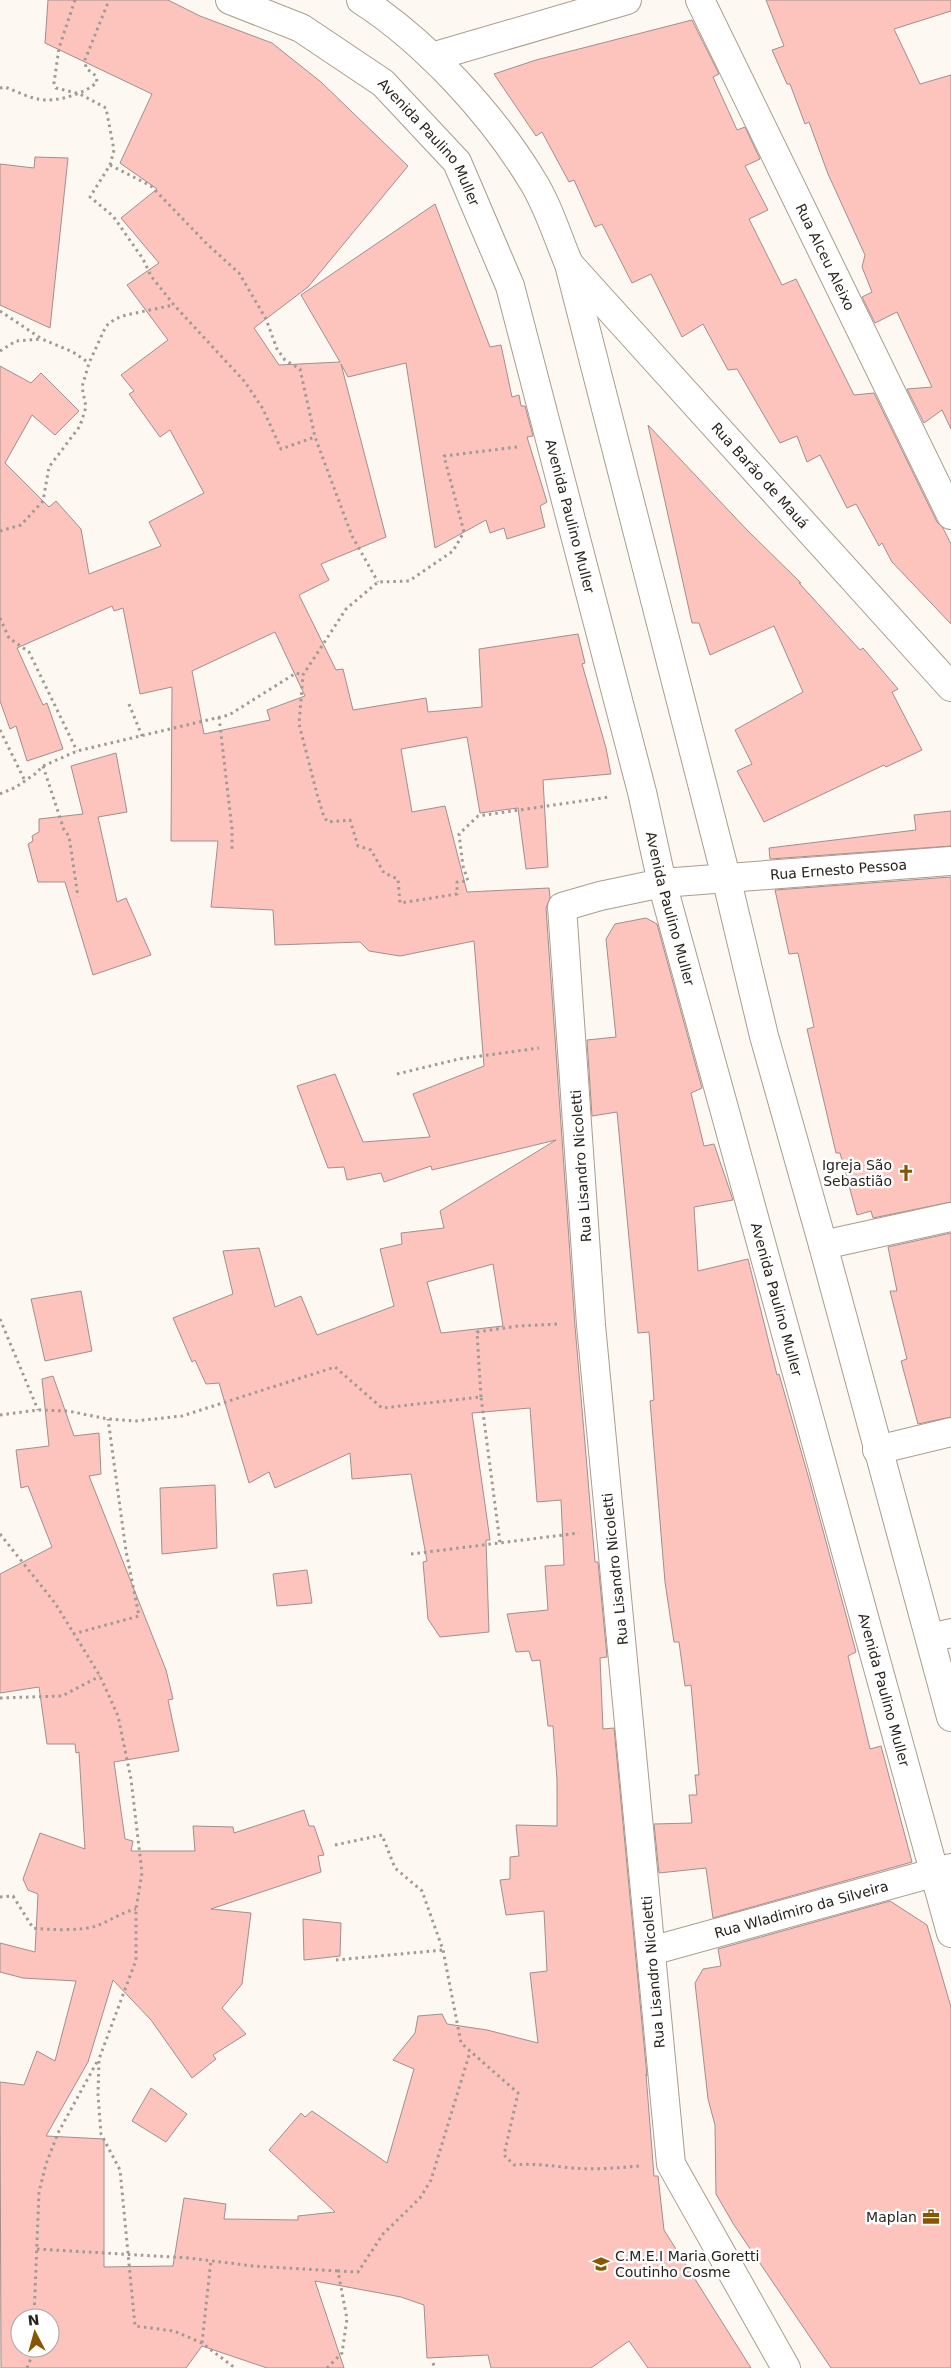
<svg xmlns="http://www.w3.org/2000/svg" width="951" height="2368" font-family="'DejaVu Sans',sans-serif">
<rect width="100%" height="100%" fill="#fef8f2"/>
<path fill="#fdc3bd" stroke="#a48e8c" fill-rule="evenodd" d="M48,0h120l32,16 72,27 49,39 87,84 -100,121 -54,41 25,37 61,-3 -39,-67 134,-91 55,143 11,-2 11,52 7,-2 2,11h4l8,30 -6,1 20,65 -7,4 5,21 -38,12 -3,-11 -14,5 -4,-13 -51,28 -29,-185 -58,14 -7,-13 45,173 -65,27 8,16 -30,15 37,75 7,-1 10,41 73,-12 2,14 54,-5 -3,-58 99,-15 7,29 -3,1 24,84 5,26 -68,6 5,87 -22,2 -8,-61 -38,5 -13,-76 -66,12 11,63 33,-6 22,86 82,-4 1,10 -4,10 29,418 20,236h3l9,95 -7,1 3,71 11,-1 33,348 -1,-2 8,102h4l6,54 87,138h-103l-19,-27 -38,27h-100l-3,-13 -61,3 -3,-53 -23,-8 -86,-16 29,87h-77l-65,-22 -16,22h-185l-1,-286 24,3 13,-34 18,10 21,-80 -53,-3 -23,-6v-29l35,9 3,-58 -10,-4 -5,-11 17,-46 45,16 -6,-97 -3,1 -1,-9h-28l-8,-57 -39,6v-119l52,-27 -24,-61 -7,2 -5,-38 33,-4 -7,-67 11,-3 21,60 25,-3 2,41 -12,2 77,194 7,29 -5,1 11,51 -65,11 11,77 8,2 -2,10h64l-2,-25 40,1 1,6 70,-23 5,16h5l10,29 -6,1 3,16 -110,37 40,4 -9,71 -20,24 24,26 -33,21 3,4 -24,19 -41,-58 -38,-40 -25,82 -42,74 58,3v128l69,-1 11,-68 42,6 -2,15 74,1v-4l37,-4 -66,-62 32,-37 4,4 7,-6 75,52 27,-94 -21,-9 22,-27 3,-17 24,-2 5,10 40,6 51,13 -8,-70 17,-2 -3,-60 -38,4 -6,-35 10,-1v-22l9,-1 -3,-31 41,1v-46l-4,-54h-5l-8,-66 -8,1 -3,-10 -13,1 -9,-38 41,-4 -3,-44 19,-1 -3,-65 -24,2 -7,-94 -58,5 18,127h-4l3,92 -49,5 -12,-18 -5,-57 4,-1 -16,-87 -59,5 -2,-26 -75,35 -6,-16 -20,11 -30,-100 -13,1 -11,-24 -3,2 -19,-44 60,-24 -10,-43 36,-3 16,59 26,-11 16,39 77,-29 -14,-57 22,-5 -1,-11 43,-5 -4,-17 116,-71 -124,30 -1,-4 -47,16 -3,-9 -34,7 -3,-13 -16,1 -31,-82 38,-12 28,68 67,-5 -17,-43 71,-28 -10,-125 -74,15 -31,-5 -9,-9 -85,3 -2,-35 -62,-3 7,-66h-47l1,-154 -32,7 -17,-86 -9,3 -2,-5 -95,42 26,57 4,-2 16,46 -36,12 -11,-35 -6,3 -10,-28v-335l31,17 10,-10 38,38 -24,24 -23,-20 -27,48 44,44 7,-6 25,28 8,45 72,-28 -12,-24 55,-29 -34,-63 -10,7 -31,-43 5,-3 -13,-16 47,-35 -41,-55 32,-22 -38,-45 36,-29 -37,-26 32,-69 -107,-51zM275,632l30,64 -38,14 3,10 -66,14 -12,-63zM493,1264l10,62 -62,7 -14,-51zM20,2318h30v30h-30z
M766,0h185v11l-57,18 26,55 31,-9v354l-9,-19 -18,13 -17,-34 25,-2 -35,-75 -22,11 -13,-26 10,-5 -10,-25 3,-12 -37,-81 -19,-52 -4,2 -15,-40h-3l-15,-34 12,-4z
M692,20l27,54 -6,3 24,53 8,-3 15,32 -15,7 23,44 -19,9 33,66 14,-6 58,116 20,-2 63,129 6,6 8,16v80l-59,-62 -10,-19 -3,3 -23,-42 -9,4 -27,-53 -13,7 -10,-26 -17,7 -43,-74 -9,1 -25,-46 -21,13 -31,-63 -19,9 -30,-59 -7,3 -21,-47 -5,2 -27,-50 -6,4 -42,-62 42,-14z
M35,157l33,1 -18,170 -50,-23v-141l34,4z
M648,425l99,105 54,53h-2l61,67 3,-2 35,41 -6,3 30,58 -36,17 -2,-2 -120,57 -27,-51 15,-7 -17,-34 68,-38 -29,-66 -64,29 -11,-32h-7z
M116,753l11,59 -29,5 19,85 9,-4 25,57 -58,20 -28,-93h-27l-10,-38 5,-3 -1,-5 7,-4v-13l44,-5 -12,-48z
M951,811v35l-181,13 -1,-11 147,-18 -2,-15z
M951,877v325l-78,16 -2,-7 -14,4 -17,-62h-4l-29,-124 7,-2 -16,-74 -9,1 -14,-64z
M646,918l11,6 45,164 -11,5 13,53 10,-2 19,56 -39,7 4,64 50,-12 29,116 2,-1 30,105 47,173 -8,4 22,93 11,-3 31,116 -199,56 -7,-50 -47,5 -5,-49 38,-1 -3,-28h8l-2,-20h4l-8,-90 -6,1 -6,-44h-5l-9,-60 -15,-181 4,-1 -5,-68 -11,1 -21,-221 -25,4 -5,-76 29,-3 -10,-98 9,-15z
M951,1233v184l-33,7 -17,-63 6,-2 -17,-68h7l-9,-44z
M81,1291l11,60 -47,10 -14,-62z
M215,1485l2,63 -55,6 -2,-66z
M307,1570l5,33 -35,3 -4,-32z
M890,1901l37,24 24,82v361h-120l-97,-143 -18,-31 -1,-69 -7,-26 -13,-116 8,-14 18,-3 -3,-17z
M303,1919l38,4 -1,33 -36,4z
M151,2088l36,26 -21,28 -34,-21z"/>
<g fill="none" stroke-linecap="round" stroke-linejoin="round">
<g stroke="#aa9d8e" stroke-width="30">
<g id="street">
<path id="s1" d="M700,0l251,515"/>
<path d="M432,57l195,-57"/>
<path id="s2" d="M569,264l382,423"/>
<path d="M823,1245l128,-28"/>
<path d="M877,1450l74,-18"/>
<path d="M930,1638l21,-5"/>
<path id="s3" d="M651,1951l300,-83"/>
<path id="s4" d="M786,2368l-115,-204 -80,-839 -29,-418 38,-11 62,-13 289,-22"/>
</g>
</g>
<g stroke="#aa9d8e" stroke-width="30">
<g id="secondary">
<path id="s5" d="M230,0l71,28 82,55 74,79 53,124 132,506 20,91 289,1050"/>
<path d="M361,0c65,42 131,114 171,180 16,25 25,56 37,84l157,613 38,159 59,209 128,472"/>
</g>
</g>
<path stroke="#a09a94" stroke-width="3" stroke-dasharray="2.5 4" stroke-linecap="butt" d="M75,0l-16,48 -5,35 2,5 24,6 26,14 8,42 -4,15 -20,32 23,19 30,43 8,17 23,29 71,77 18,27 18,40 34,-12
M0,88l5,-1c11,4 22,10 33,12 17,4 47,-5 59,-17l-1,-6 -10,-8 -1,-8 24,-60
M110,165l41,21 56,58 32,29 27,46 11,30 8,11 15,9 15,68 37,99 26,46
M0,311l42,28 31,13 16,11
M0,351l16,-10 26,-2
M517,447l-73,9 20,76 -11,19 -44,30 -31,1 -32,27 -43,66 -4,49 19,74 6,19 4,5 22,-2 8,26 13,4 13,23 14,6 2,24 57,-9v-12l11,-1 -5,-15 -4,-32 19,-18 131,-19
M0,531l21,-6 22,-24 6,-34 31,-41 6,-19 -4,-20 7,-24 17,-37 9,-7 11,-4 48,-10
M0,618l9,20 20,14 48,99
M129,704l13,32
M219,717l13,112v22
M0,730l25,51
M43,766l21,64 5,6 9,61
M0,794l16,-7 19,-13 8,-8 34,-15 152,-36 67,-42 7,2
M397,1074l62,-15 80,-11
M0,1319l38,91
M481,1397l-4,-65 41,-6 40,-2
M0,1415l38,-5 30,1 40,8 27,2 47,-5 153,-49 47,41 99,-11 19,146
M0,1534l55,69 45,73 18,40 13,63 11,94 -6,36v51l-37,99 -1,36 3,39 19,36 15,156 39,5 28,12 33,25
M411,1554l168,-21
M73,1634l66,-18 -13,-65 -18,-132
M0,1698l62,-2 38,-20
M335,1845l47,-10 13,33 27,23 21,59 18,93 57,50 -14,62 10,10c20,-2 38,1 58,3 22,2 45,0 67,-2
M0,1897l13,-1 20,32c16,2 48,3 63,-2 14,-5 26,-14 40,-17
M336,1960l107,-10
M37,2249l152,9 64,8 85,5
M34,2318l5,-126 7,-28 12,-31 40,-73
M202,2343l9,-83
M433,2363l2,5
M27,2368l8,-20
M327,2368l15,-15 5,-34 -9,-48 20,1 25,-38 37,-36 11,-18 39,-128"/>
<use href="#street" stroke="#fff" stroke-width="28"/>
<use href="#secondary" stroke="#fff" stroke-width="28"/>
</g>
<defs>
<g id="church-bare" transform="scale(1.35)"><path d="M-1.2-6h2.4v3.5h3.3v2.4h-3.3V6h-2.4V-.1h-3.3v-2.4h3.3Z" fill="#885600" stroke="#fff" stroke-width="2.5" paint-order="stroke"/></g>
<g id="office-bare" transform="scale(1.35)"><path d="M-6-3h4V-5.5h4V-3h4V5H-6ZM-1-4.5V-3h2v-1.5ZM-6 0V1H6V0Z" fill="#885600" stroke="#fff" stroke-width="2.5" paint-order="stroke"/></g>
<g id="school-bare" transform="scale(1.35)"><path d="M0-5L7-2L0 1L-7-2ZM-4 1L0 2.5L4 1V4Q0 6-4 4Z" fill="#885600" stroke="#fff" stroke-width="2.5" paint-order="stroke"/></g>
</defs>
<g fill-rule="evenodd">
<use href="#church-bare" x="906" y="1173"/>
<use href="#office-bare" x="931" y="2217"/>
<use href="#school-bare" x="601" y="2264"/>
</g>
<g text-anchor="middle" dominant-baseline="central" stroke-width="5" stroke-linejoin="round" paint-order="stroke">
<g font-size="14" fill="#28231d" stroke="#fff">
<text stroke="none"><textPath href="#s5" startOffset="251">Avenida Paulino Muller</textPath></text>
<text stroke="none"><textPath href="#s1" startOffset="286">Rua Alceu Aleixo</textPath></text>
<text stroke="none"><textPath href="#s2" startOffset="285">Rua Barão de Mauá</textPath></text>
<text stroke="none"><textPath href="#s5" startOffset="656">Avenida Paulino Muller</textPath></text>
<text stroke="none"><textPath href="#s4" startOffset="1776">Rua Ernesto Pessoa</textPath></text>
<text stroke="none"><textPath href="#s5" startOffset="1061">Avenida Paulino Muller</textPath></text>
<text transform="translate(581 1166) rotate(-94)">Rua Lisandro Nicoletti</text>
<text stroke="none"><textPath href="#s5" startOffset="1466">Avenida Paulino Muller</textPath></text>
<text transform="translate(615 1569) rotate(-96)">Rua Lisandro Nicoletti</text>
<text stroke="none"><textPath href="#s5" startOffset="1871">Avenida Paulino Muller</textPath></text>
<text stroke="none"><textPath href="#s3" startOffset="156">Rua Wladimiro da Silveira</textPath></text>
<text transform="translate(653 1972) rotate(-95)">Rua Lisandro Nicoletti</text>
</g>
<g font-size="14" fill="#28231d" stroke="#fff" text-anchor="end">
<text x="892" y="1165">Igreja São<tspan x="892" dy="16">Sebastião</tspan></text>
<text x="917" y="2217">Maplan</text>
<text x="615" y="2256" text-anchor="start">C.M.E.I Maria Goretti<tspan x="615" dy="16">Coutinho Cosme</tspan></text>
</g>
</g>
<g transform="translate(35 2333) rotate(354)"><circle r="24" fill="#ffffff" stroke="#a9a7a5"/>
<path d="M0-4L9 19L0 12L-9 19Z" fill="#885600"/>
<text y="-8" font-size="14" font-weight="bold" text-anchor="middle" fill="#28231d">N</text>
</g>
</svg>
